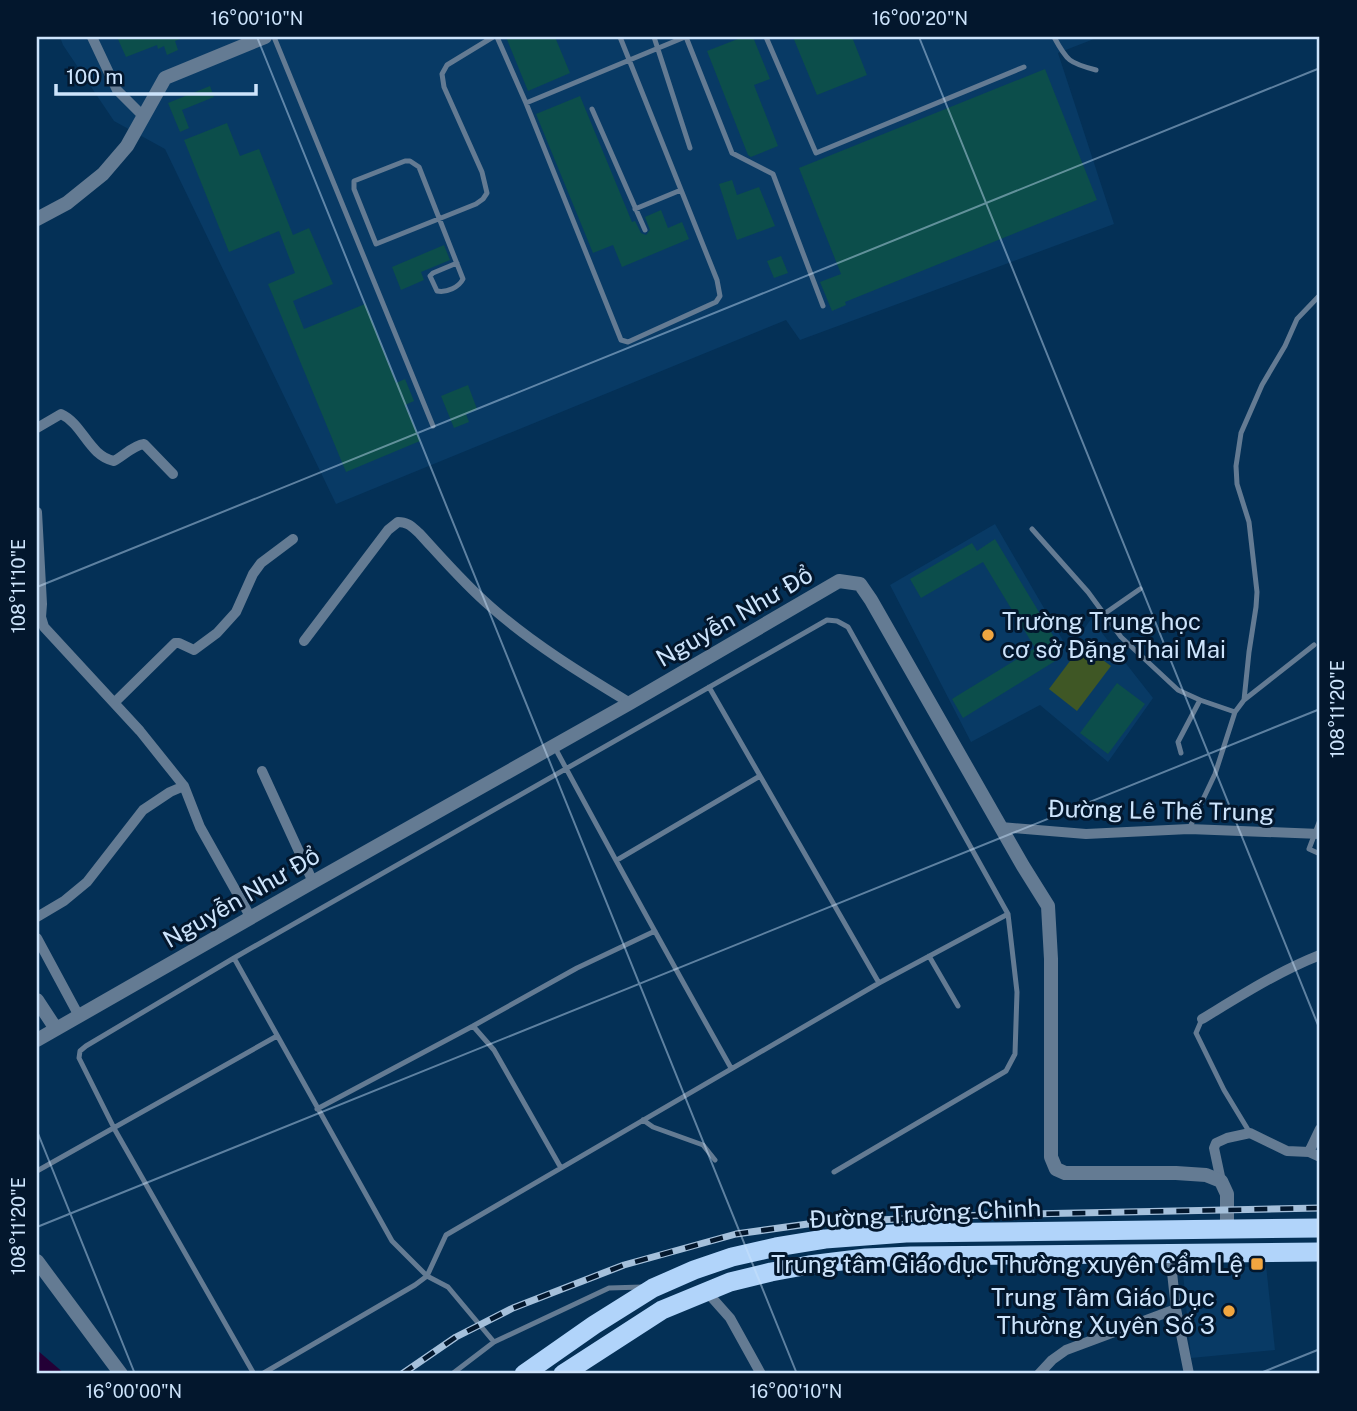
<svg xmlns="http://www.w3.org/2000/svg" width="1357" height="1411" font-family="'Public Sans',sans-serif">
<rect width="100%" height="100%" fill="#043056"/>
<path fill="#083a65" d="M60,37h1039l-41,16 56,171 -314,116 -14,-20 -450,184 -171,-355 -51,-28 -51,-76z
M995,524l74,127 22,-32 62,79 -45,64 -68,-57 -69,37 -81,-157z
M1266,1265l9,85 -84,8 -8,-85z"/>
<path fill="#3f5725" d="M1082,645l29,21 -34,45 -28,-22z"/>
<path fill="#230036" d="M37,1350l28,24h-28z"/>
<path fill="#0c4e4b" d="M117,37h68l-10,4 3,9 -11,5 -3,-9 -6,3 -1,-4 -31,12z
M506,37h49l15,36 -42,18z
M743,37h10l17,42 -16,6 24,61 -27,11 -3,-2 -41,-104z
M793,37h59l15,38 -50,20z
M1045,69l52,131 -252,102 1,3 -14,6 -12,-29 21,-8 -42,-106z
M210,86l4,11 -32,13 7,18 -9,4 -12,-29z
M580,96l52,126 3,-1 6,12 5,2 4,-5 -5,-13 16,-7 7,18 14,-6 7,17 -67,28 -9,-22 -20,8 -57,-139z
M227,123l13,33 19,-7 34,86 16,-7 24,56 -40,17 11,28 61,-25 31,79 9,-4 9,22 -9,4 15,36 -74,31 -78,-188 27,-11 -16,-42 -50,21 -45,-112z
M732,180l5,15 22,-8 16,39 -38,14 -18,-56z
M444,245l6,15 -29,12 3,8 -23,10 -9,-23z
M781,256l7,17 -14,5 -7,-17z
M468,385l9,24 -11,5 3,8 -15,6 -13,-32z
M995,539l59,98 -5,3 11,18 -97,60 -11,-19 83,-51 -52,-86 -62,36 -11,-19 62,-36 5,8z
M1117,683l28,21 -37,50 -28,-21z"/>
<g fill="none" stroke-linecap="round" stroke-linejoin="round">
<path stroke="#647b93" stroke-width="5" d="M274,37l159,389
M497,37l29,66 95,237 7,2 88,-40 4,-6 -3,-16 -97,-243
M654,37l36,111
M686,37l46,116 41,21 50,132
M766,37l50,116 208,-86
M1054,37c13,24 15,26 42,33
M526,103l159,-66
M592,109l53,121
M635,209l46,-19
M457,263l-24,10 -3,3 7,15c10,2 22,-4 26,-12l-44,-112 -9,-6h-5l-51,20v8l22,55 100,-40 7,-5 4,-6 -5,-21 -38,-85 -2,-13 5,-9 46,-28
M1032,529l56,63 33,45 57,53 22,10 35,12 -20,62 -26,55
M1104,614l36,-25
M709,687l170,296
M1244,700l5,-48 7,-45 1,-15 -8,-70 -12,-38 -1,-18 5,-33 21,-48 23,-39 12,-27 23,-24
M1235,712l9,-12 70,-55
M554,746c58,108 117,215 177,322
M1181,753l-3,-11 22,-42
M1320,820l-11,29 11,5
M617,860l143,-84
M929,956l29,50
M234,958l158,283 35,35 21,11 46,55 115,-54 33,-1
M1202,1019l-6,14 28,57 26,43
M317,1109l156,-83
M643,1120l10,7 50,18 12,15
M561,1168l-67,-118 -21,-24 104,-58 78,-37
M37,1171l240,-135
M254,1374l-139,-244 -36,-72 1,-7 6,-5 148,-88 593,-338 10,1 11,6 160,287 9,78 -2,62 -9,17 -172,101
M262,1374l153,-89 12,-9 19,-41 433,-252 129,-69
M452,1374l42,-32"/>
<path stroke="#647b93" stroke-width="10" d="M92,37l25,53 26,26
M37,428l24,-14c22,10 28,42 53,47 9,-5 20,-16 30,-17l29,30
M37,512l5,92 -1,13 3,10 96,104 44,55 16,41 51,91
M304,641l84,-111 10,-8c10,0 14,5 21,11 23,25 46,52 72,74 42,37 91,67 139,96
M114,703l61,-60h4l15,7 23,-17 19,-21 17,-38 8,-11 32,-24
M262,771l51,111
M1001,827l85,7 103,-5 131,5
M37,917l27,-16 23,-19 56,-72 27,-18 14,-6
M37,938l42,78
M1202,1019c38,-23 77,-48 118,-64
M1309,1152l11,-23
M1221,1181l-7,-33 2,-5 11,-5 23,-5 37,18 22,1 11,5
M1170,1254l6,55 13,65
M706,1291l24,27 31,56
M1039,1374l13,-14 14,-10 110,-41"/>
<path stroke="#647b93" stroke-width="14" d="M37,219l30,-16 36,-29 24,-28 38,-68 100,-41
M37,1000l19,29
M37,1040l276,-158 317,-179 209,-122 21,3 11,16 152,266 25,40 3,53v198l5,12 9,4h111l30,2 15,6 6,13v35
M37,1261l84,113"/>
<path stroke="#b1d4fa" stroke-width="19" d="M524,1374l70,-49 59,-37 41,-18 38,-13 44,-10 49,-8 81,-6 414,-5
M563,1374l99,-64 68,-28 41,-10 38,-7 57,-7 45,-2 409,-4"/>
<g stroke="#a5c0db" stroke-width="7">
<path id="rail" d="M402,1374l54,-37 57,-29 111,-43 112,-31 79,-11 169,-8 336,-7"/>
</g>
<use href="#rail" stroke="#03172d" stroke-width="4.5" stroke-dasharray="13" stroke-linecap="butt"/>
</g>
<path fill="none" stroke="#cde4fc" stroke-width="2" stroke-opacity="0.45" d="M257,37l540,1337M919,37l401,993M37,587l1283,-519M37,1131l98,243M37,1227l1283,-518M1258,1374l62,-25"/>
<g fill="#f1a640" stroke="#03172d" stroke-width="2.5">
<circle cx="988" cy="635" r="7"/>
<rect x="1250" y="1257" width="14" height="14" rx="3.5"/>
<circle cx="1229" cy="1311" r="7"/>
</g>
<g text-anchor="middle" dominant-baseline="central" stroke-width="6" stroke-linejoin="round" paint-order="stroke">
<g font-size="24" fill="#cde4fc" stroke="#03172d">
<text transform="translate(734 616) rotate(-30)">Nguyễn Như Đổ</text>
<text transform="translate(1161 810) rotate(1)">Đường Lê Thế Trung</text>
<text transform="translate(241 897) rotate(-30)">Nguyễn Như Đổ</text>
<text transform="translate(925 1213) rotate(-3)">Đường Trường Chinh</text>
</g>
<g font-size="24" fill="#cde4fc" stroke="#03172d" text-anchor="end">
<text x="1002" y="621" text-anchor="start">Trường Trung học<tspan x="1002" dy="28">cơ sở Đặng Thai Mai</tspan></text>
<text x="1243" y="1264">Trung tâm Giáo dục Thường xuyên Cẩm Lệ</text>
<text x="1215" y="1297">Trung Tâm Giáo Dục<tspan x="1215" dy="28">Thường Xuyên Số 3</tspan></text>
</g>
</g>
<rect width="1357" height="1411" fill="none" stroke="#03172d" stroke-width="77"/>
<path d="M56 84v10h200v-10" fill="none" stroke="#cde4fc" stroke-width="3.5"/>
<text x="66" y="84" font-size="21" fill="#cde4fc" stroke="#03172d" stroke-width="5" paint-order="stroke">100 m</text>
<rect x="38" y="38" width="1280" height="1334" fill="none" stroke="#cde4fc" stroke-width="2.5"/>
<g font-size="18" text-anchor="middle" fill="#cde4fc">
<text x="257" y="25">16°00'10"N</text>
<text x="920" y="25">16°00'20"N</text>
<text transform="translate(19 586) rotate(-90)" y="6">108°11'10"E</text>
<text transform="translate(1338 709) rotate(-90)" y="6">108°11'20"E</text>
<text transform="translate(19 1226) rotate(-90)" y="6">108°11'20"E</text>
<text x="134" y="1398">16°00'00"N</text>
<text x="796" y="1398">16°00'10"N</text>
</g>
</svg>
